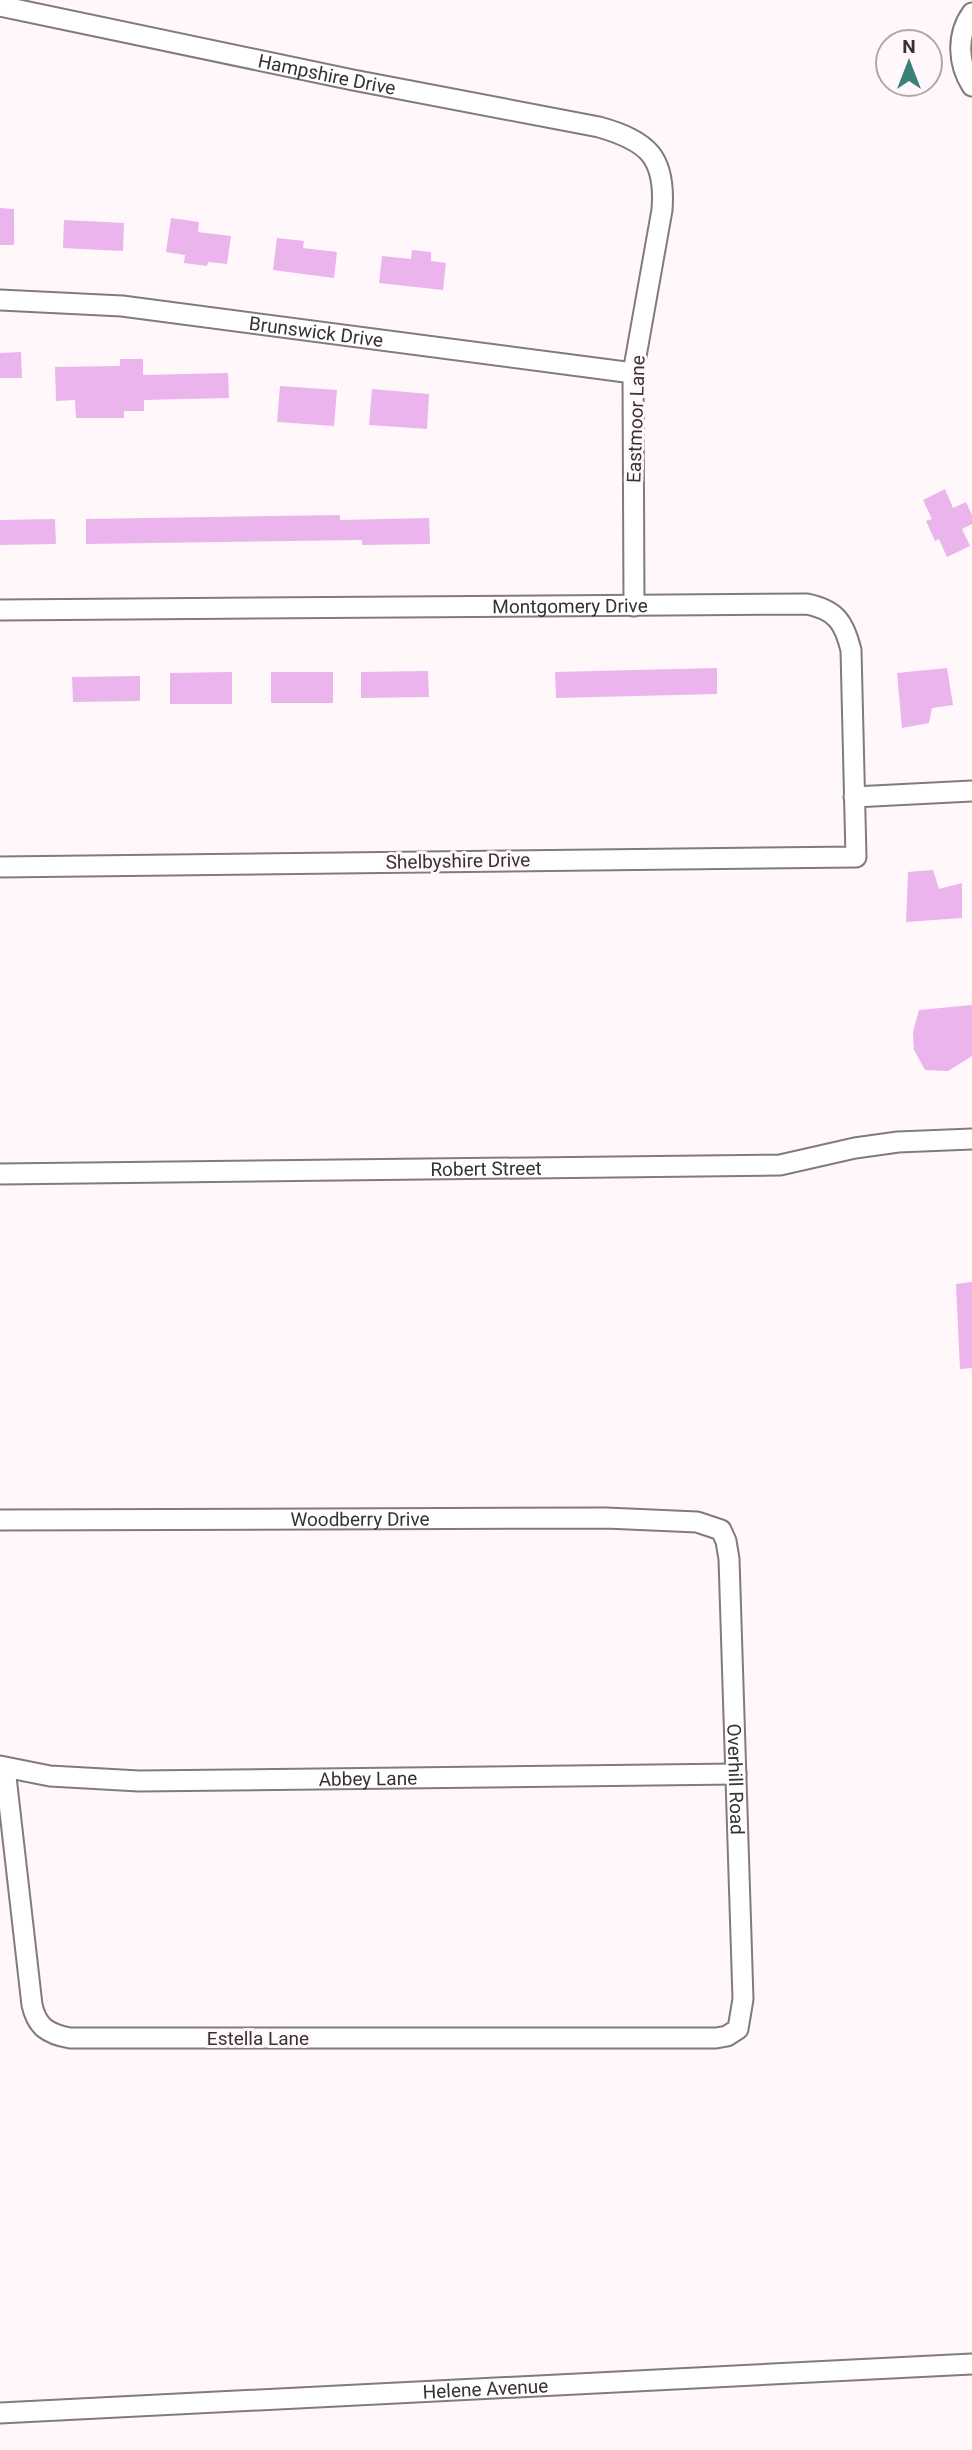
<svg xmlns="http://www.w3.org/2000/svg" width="972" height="2450" font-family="Roboto,sans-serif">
<rect width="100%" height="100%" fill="#fff7f9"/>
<path fill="#ebb4ed" d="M0,208l14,1v36h-14z
M171,218l28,4 -1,10 33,4 -4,28 -19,-2 -1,4 -23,-3 1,-8 -19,-3z
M64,220l60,3 -1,28 -60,-3z
M277,238l27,3 -1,7 34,4 -3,26 -61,-8z
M412,250l19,2v9l15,2 -3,27 -64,-7 3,-27 29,3z
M21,352l1,26h-22v-25z
M120,359h23v16l85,-2 1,25 -85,2v11h-20v7h-48l-1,-18 -19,1 -1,-34 65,-1z
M280,386l57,4 -3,36 -57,-4z
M372,389l57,5 -2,35 -58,-4z
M945,489l8,19 13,-6 6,13v9l-10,5 8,17 -23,11 -8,-18 -4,2 -9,-20 6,-2 -9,-19z
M340,515v5l89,-2 1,26 -68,1v-5l-276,4v-25z
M55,519l1,25 -56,1v-25z
M717,668v26l-161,4 -1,-26z
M947,668l6,37 -21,3 -3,15 -27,5 -5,-55z
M428,671l1,26 -68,1v-26z
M232,672v32h-62v-31z
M271,672h62v31h-62z
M140,676v25l-67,1 -1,-25z
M933,870l6,19 23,-6v35l-56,4 2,-50z
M972,1005v51l-24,15 -23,-1 -11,-20 -1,-18 6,-22z
M972,1282v86l-12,1 -4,-85z"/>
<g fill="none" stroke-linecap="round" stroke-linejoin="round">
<g stroke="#827a7c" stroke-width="23">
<g id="street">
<path id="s1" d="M0,6l353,74 246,47c49,14 67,30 63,83l-29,163 1,233"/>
<path d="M972,13c-16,22 -14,51 0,73"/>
<path id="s2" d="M0,300l122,6 511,67"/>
<path id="s3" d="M0,610l807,-6c29,6 37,18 44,46l5,207 -856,10"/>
<path d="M854,797l118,-6"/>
<path id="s4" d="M0,1174l780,-9 75,-17 43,-6 74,-3"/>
<path id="s5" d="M0,1520l606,-2 91,4 24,8 5,11 3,18 14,440 -5,30 -11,7 -11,2h-646c-22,-4 -33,-11 -38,-33l-27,-237"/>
<path id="s6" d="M0,1766l50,10 89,5 597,-7"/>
<path id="s7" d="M0,2413l972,-49"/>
</g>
</g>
<use href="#street" stroke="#fff" stroke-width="19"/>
</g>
<g text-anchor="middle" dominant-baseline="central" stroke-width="6" stroke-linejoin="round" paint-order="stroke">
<g font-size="19" fill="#363233" stroke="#fff7f9">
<text stroke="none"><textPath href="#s1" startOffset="334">Hampshire Drive</textPath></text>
<text stroke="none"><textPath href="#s2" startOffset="318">Brunswick Drive</textPath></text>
<text transform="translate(636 419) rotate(-88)">Eastmoor Lane</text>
<text stroke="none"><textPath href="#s3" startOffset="570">Montgomery Drive</textPath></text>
<text transform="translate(458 861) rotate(-1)">Shelbyshire Drive</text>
<text stroke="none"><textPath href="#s4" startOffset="486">Robert Street</textPath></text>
<text stroke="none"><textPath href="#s5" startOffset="360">Woodberry Drive</textPath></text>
<text stroke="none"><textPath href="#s6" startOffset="369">Abbey Lane</textPath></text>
<text stroke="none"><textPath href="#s5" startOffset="973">Overhill Road</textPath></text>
<text x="258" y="2038">Estella Lane</text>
<text stroke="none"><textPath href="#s7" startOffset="486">Helene Avenue</textPath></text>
</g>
</g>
<g transform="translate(909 63)"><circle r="33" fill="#fff7f9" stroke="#afa8aa" stroke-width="2"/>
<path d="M0-5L12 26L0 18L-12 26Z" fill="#3a817a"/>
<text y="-10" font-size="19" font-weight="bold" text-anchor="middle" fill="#363233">N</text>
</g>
</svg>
